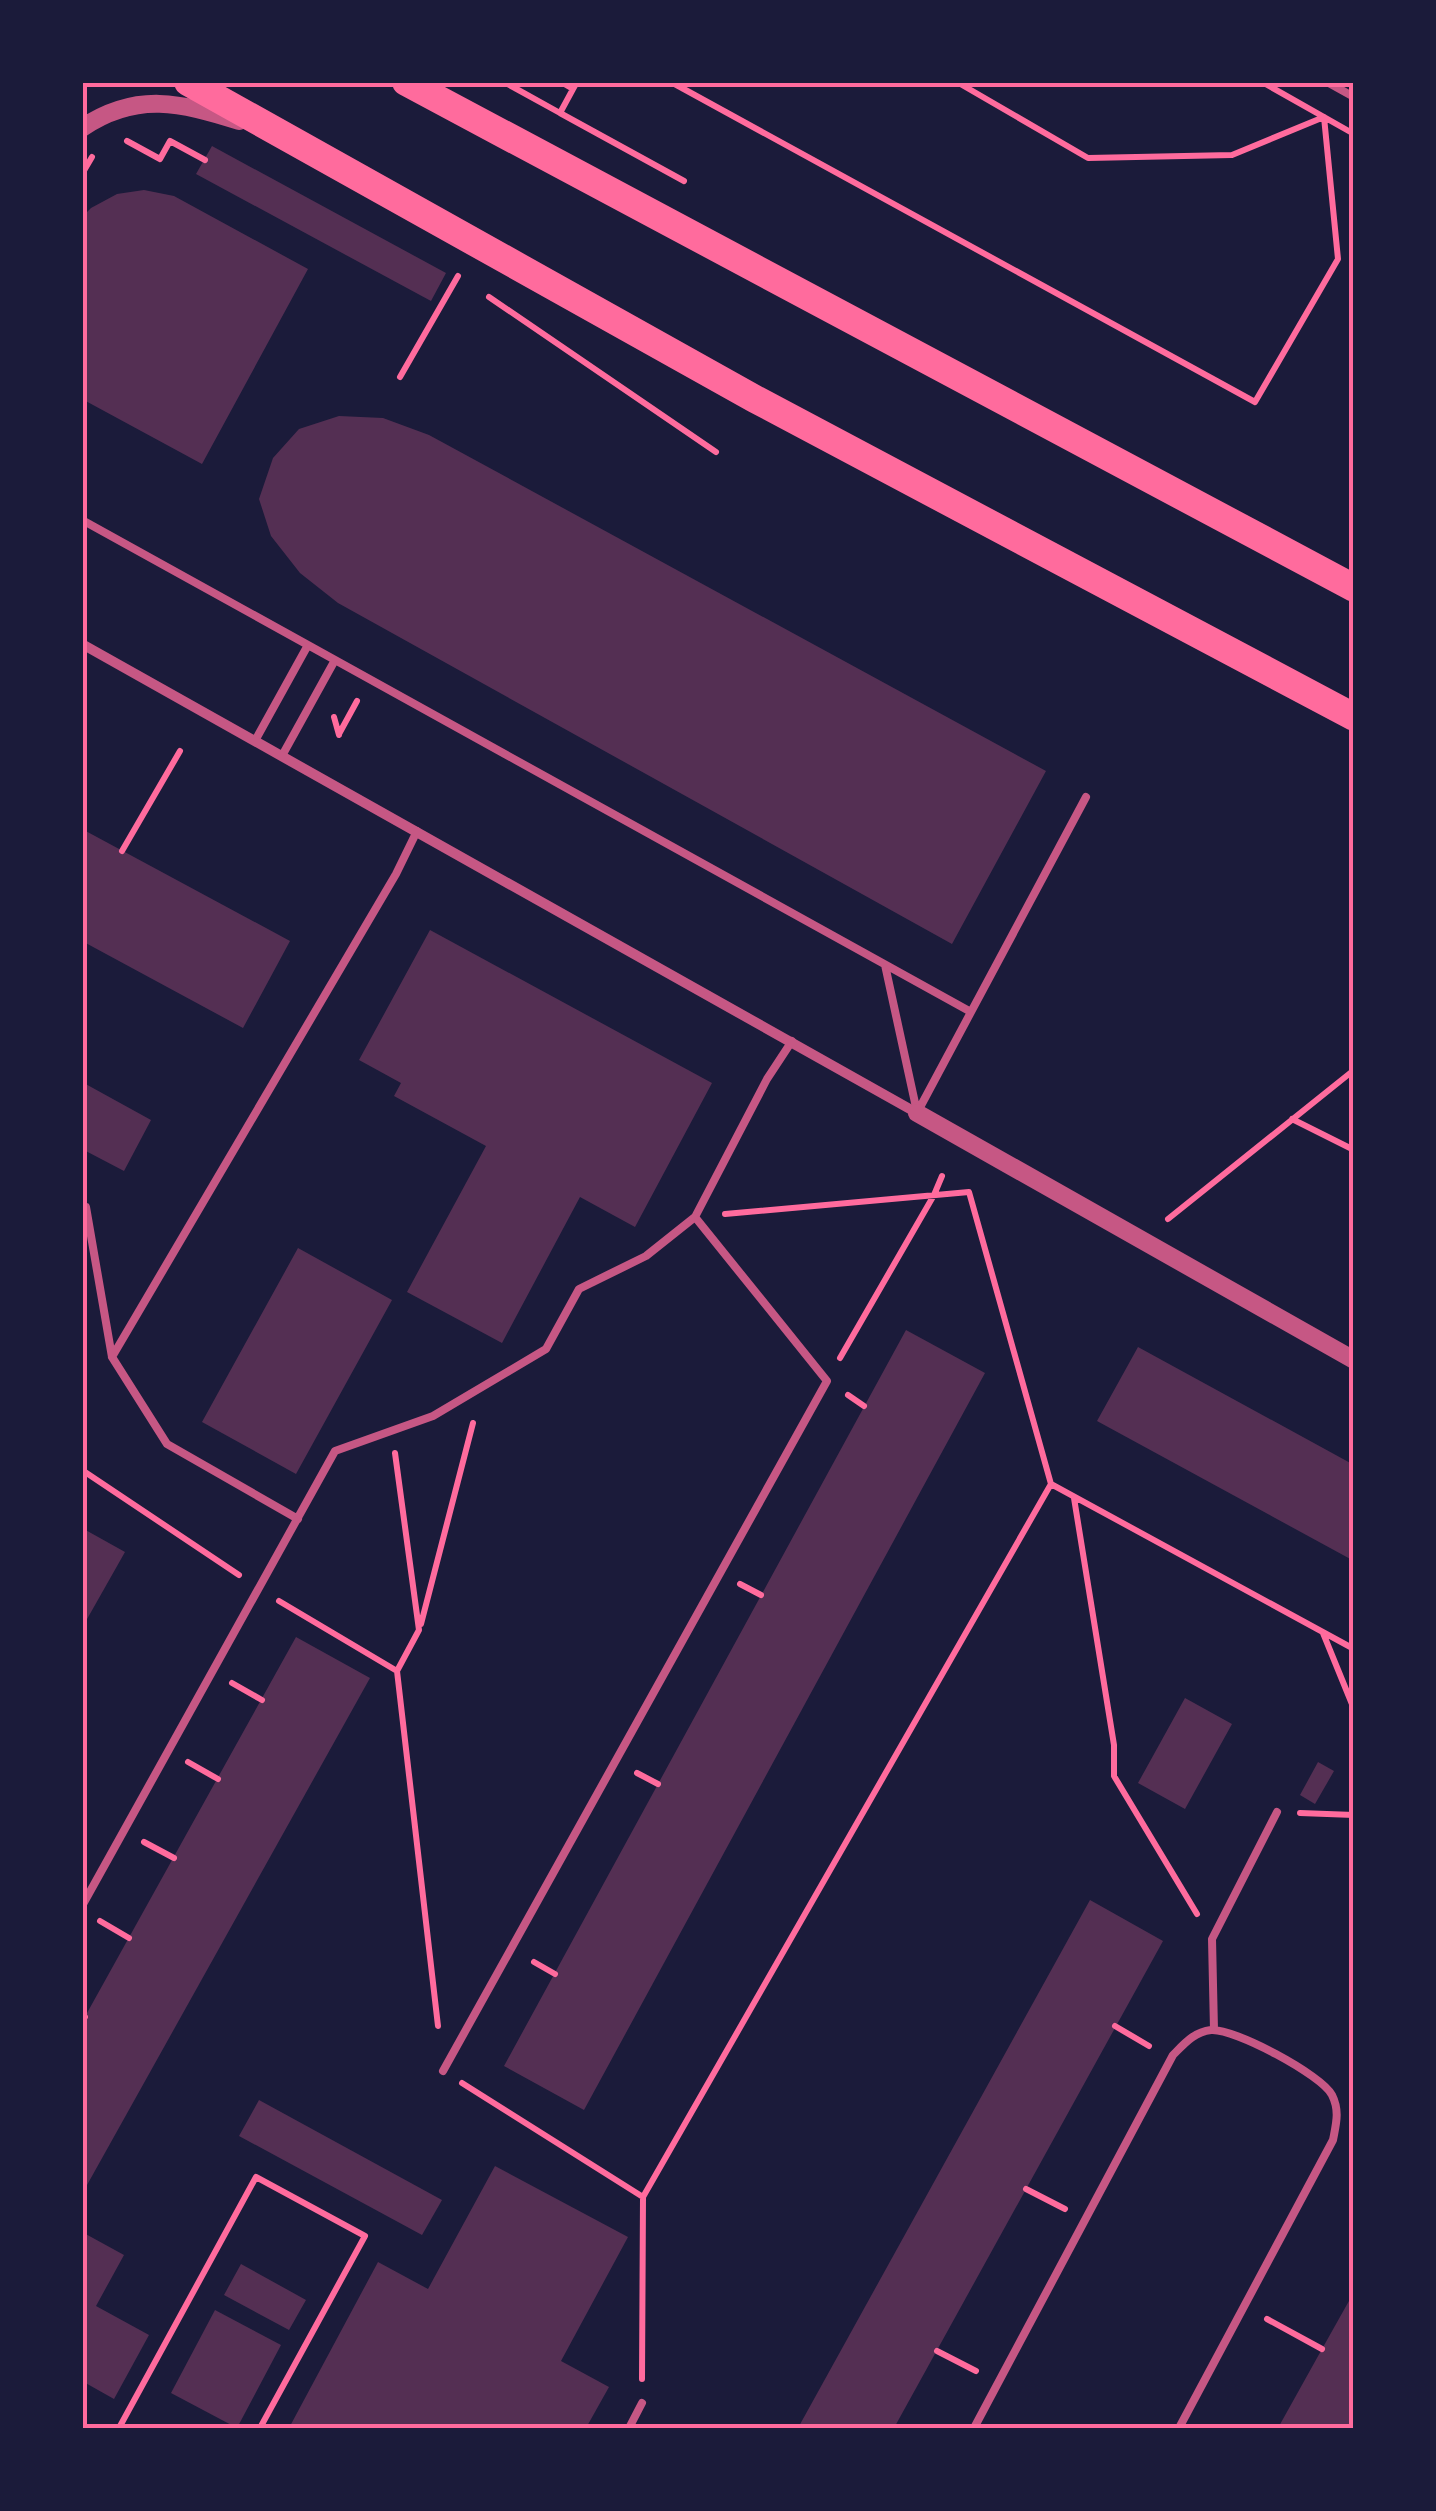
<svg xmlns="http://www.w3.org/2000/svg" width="1436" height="2511" font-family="Mulish,sans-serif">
<rect width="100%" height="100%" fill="#1b1b3a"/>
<path fill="#542f53" d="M212,146l234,127 -15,28 -235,-127z
M144,190l30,6 134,73 -106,195 -120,-65v-182l9,-9 26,-14z
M339,416l44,2 46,17 617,336 -94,173 -614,-341 -38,-30 -29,-37 -12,-37 14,-41 26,-29z
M82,829l208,112 -47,87 -161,-87z
M430,930l282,153 -77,144 -55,-30 -78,146 -95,-51 79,-146 -92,-50 7,-13 -42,-23z
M82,1082l69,38 -27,51 -42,-22z
M298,1248l94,52 -96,174 -94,-52z
M906,1330l79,43 -401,737 -80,-44z
M1138,1347l216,118v96l-257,-140z
M82,1528l43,24 -43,76z
M296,1637l74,41 -288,516v-172z
M1185,1698l47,26 -47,85 -47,-26z
M1318,1762l16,9 -19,33 -15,-9z
M1090,1900l73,41 -269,487h-96z
M259,2100l183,100 -20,35 -183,-99z
M495,2166l133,71 -67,124 48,26 -23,41h-297l89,-166 50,27z
M82,2232l42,23 -28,51 53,29 -35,64 -32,-18z
M241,2264l65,36 -17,30 -65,-35z
M1354,2292v136h-76l44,-79z
M215,2310l66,35 -44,83 -66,-35z"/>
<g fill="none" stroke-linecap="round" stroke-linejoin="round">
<path stroke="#ff6b9d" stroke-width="6" d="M504,82l56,31 13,-24
M561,82l12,7 4,-7
M671,82l584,320 83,-143 -14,-142 -92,38 -144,3 -131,-76
M1262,82l92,52
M560,113l124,68
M127,141l33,18 10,-18 35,19
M82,174l10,-17
M489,297l227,155
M400,377l58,-101
M334,717l5,18
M339,734l18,-33
M122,851l58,-100
M1292,1119l62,31
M725,1214l244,-22 82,292 303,165
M1168,1219l186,-149
M840,1358l94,-163 8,-19
M848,1395l16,11
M82,1470l157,105
M1074,1498l40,247v31l83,138
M740,1584l21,11
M279,1601l118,70 22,-41 -24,-177
M421,1624l52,-201
M1323,1633l31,76
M397,1671l41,355
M232,1683l30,17
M188,1762l30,17
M637,1773l21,11
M1300,1813l54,2
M144,1842l30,16
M100,1921l29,17
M534,1962l21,12
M82,2016l3,1
M1115,2026l34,20
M462,2083l181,114
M1026,2189l39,20
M1267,2319l55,30
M937,2351l39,20
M642,2379l1,-182 408,-713
M119,2428l137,-251 109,59 -105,192"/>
<path stroke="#c65784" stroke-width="8" d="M1327,82l27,15
M82,520l889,492
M256,739l52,-94
M283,754l52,-94
M885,965l32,147
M917,1113l169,-316
M86,1207l26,150 55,87 131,75
M112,1357l284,-483 21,-43
M82,1906l253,-455 98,-35 113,-67 33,-60 67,-33 49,-39 72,-138 25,-38
M1214,2030l-2,-91 65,-127
M443,2071l384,-690 -132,-164
M629,2428l13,-25
M974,2428l199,-373c12,-12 21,-23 38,-25 23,-2 111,45 121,65 8,16 4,29 1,45l-154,288"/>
<path stroke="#c65784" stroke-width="10" d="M82,644l835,469"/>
<path stroke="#c65784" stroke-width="18" d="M82,128c55,-37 99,-25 157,-7
M917,1113l437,247"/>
<path stroke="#ff6b9d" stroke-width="28" d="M188,82l567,317 599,318
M406,82l948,506"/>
</g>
<rect width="1436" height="2511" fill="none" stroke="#1b1b3a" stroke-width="170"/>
<rect x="85" y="85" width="1266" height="2341" fill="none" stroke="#ff6b9d" stroke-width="4"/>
</svg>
